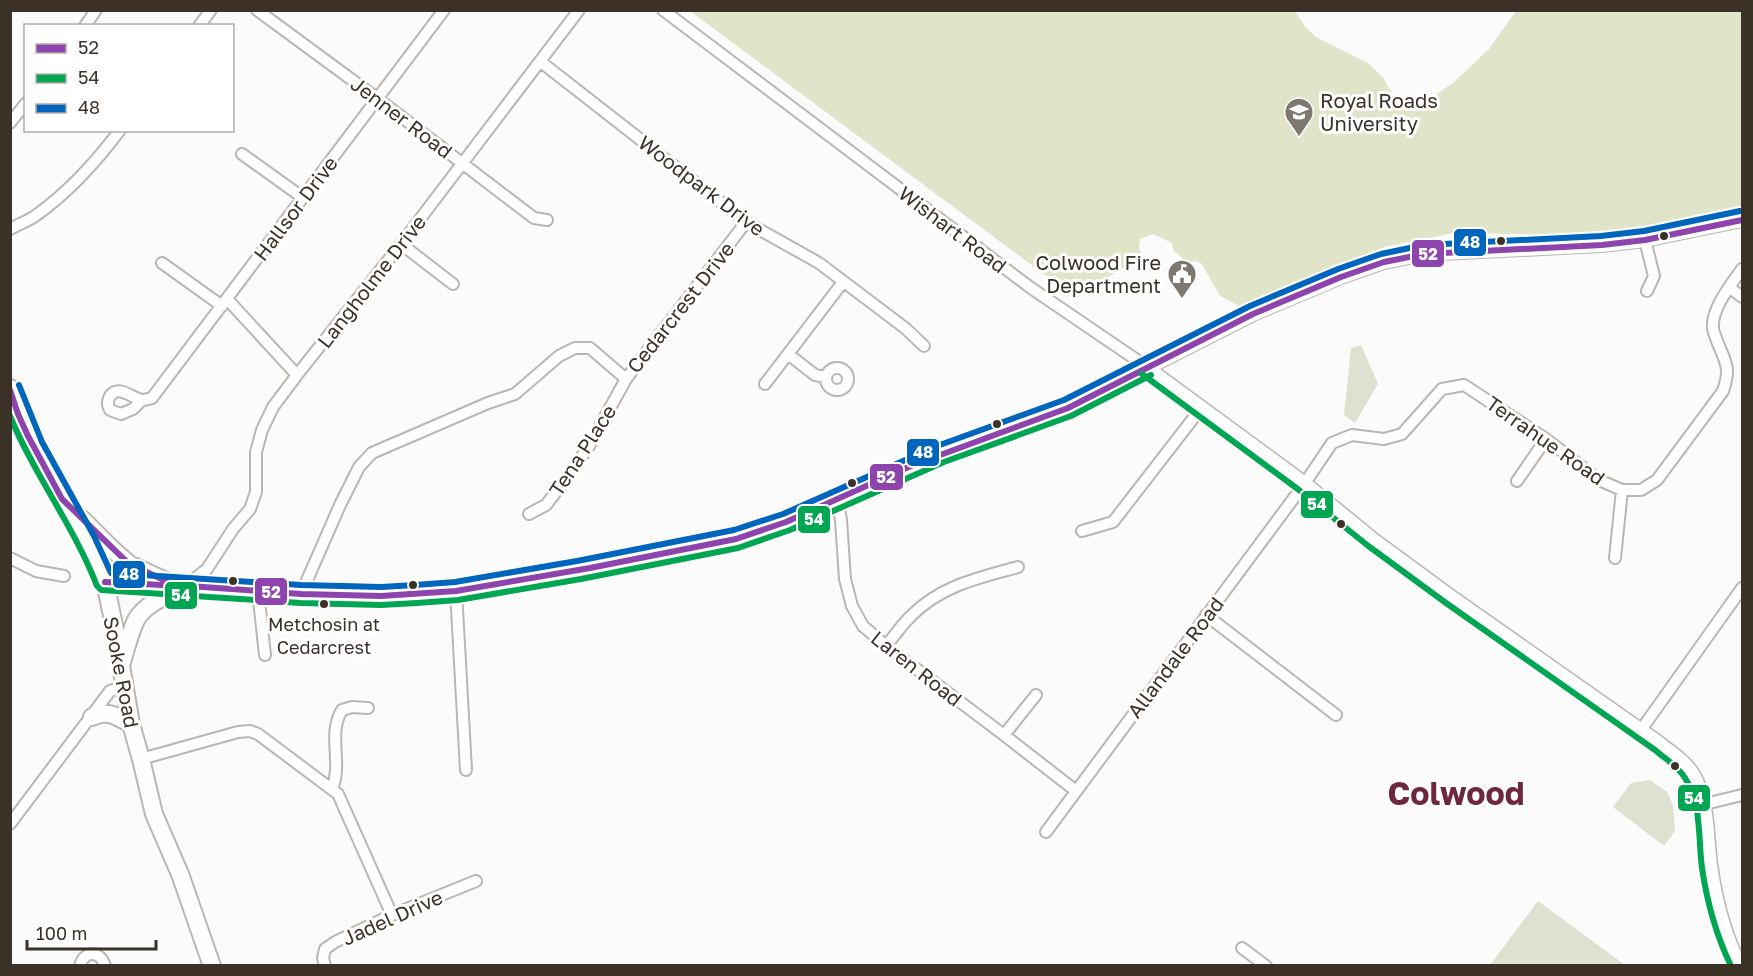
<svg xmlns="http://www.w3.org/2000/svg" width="1753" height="976" font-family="'Golos Text',sans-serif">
<rect width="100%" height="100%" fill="#fbfbfb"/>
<path fill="#dde1d0" d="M1361,345l17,39 -23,39 -11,-8 7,-67z
M1650,780l17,12 6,13 2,26 -11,15 -51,-39 18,-24z
M1538,901l87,64h-135z"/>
<path fill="#e0e4c9" d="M690,11h605l11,17 10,9 52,26 16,16 9,16 10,7 19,2 31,-21 36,-34 27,-38h226v202l-110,23 -178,-3 -70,14 -118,51 -27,8 -19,-10 -19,-33 -6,-2 -7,2 -15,-13 -1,-7 -19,-9 -13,5 -1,9 4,8 -66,40 -36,-24z"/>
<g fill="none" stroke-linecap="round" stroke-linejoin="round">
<g stroke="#bbb6b1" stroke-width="14">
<path id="minor" d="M257,10l121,89 156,119 13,2
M663,10l368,278 116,79
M85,26l11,-16
M199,26l12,-16
M541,62l205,160 73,41 86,65 19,18
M10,123l16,-20
M242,154l60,43
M10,229c9,-5 18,-8 25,-13 33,-23 61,-54 85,-86
M1645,240l9,36 -7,15
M401,244l52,40
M162,263l60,43
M1729,287l13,10
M227,299l70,76
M788,354l27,21 11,2
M826 379a11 11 0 1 1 22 0a11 11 0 1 1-22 0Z
M765,384l78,-102
M142,400l-9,9 -12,5 -11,-4c-3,-5 -3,-9 0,-14 8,-12 22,2 32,4 3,0 6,-1 10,-2l292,-388
M1517,481l29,-42
M837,499l4,21 4,59 7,27 11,20 23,20 118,89 72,56
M529,514l17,-9 25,-33 18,-26 37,-67 120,-157
M1082,531l31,-9 89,-115
M10,558l26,13 28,5
M1615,558l7,-68
M189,586l8,-9 10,-8 26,-40 17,-20 6,-17v-40l6,-22 11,-23 24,-32 104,-131 178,-234
M258,591l7,64
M456,591l10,179
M301,594l39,-89 19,-38 13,-14 116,-50 27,-9 44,-38 16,-8h15l36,31
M1206,615l130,100
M886,646c9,-11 17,-23 27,-32 30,-29 66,-36 105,-47
M1641,730l101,-142
M1004,735l32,-40
M141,759l97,-27 12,-1 8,3 80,60 54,121
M332,789c11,-26 -5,-55 10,-79l10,-3 16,1
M1705,804l37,-9
M10,824l100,-133 14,-5
M1046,832l259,-349 27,-40 20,-8 32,4 18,-5 40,-45 22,-4 82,54 53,41 23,10h19l16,-10 66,-89c8,-23 3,-28 -6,-50 -1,-4 -4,-9 -4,-13 -2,-19 19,-45 29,-59
M1242,948l24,18
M80,966c4,-16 20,-16 25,0
M325,966l-2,-8 2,-9 10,-7 57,-27 84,-34"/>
</g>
<g stroke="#bbb6b1" stroke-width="15">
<path id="tertiary" d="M1147,367l158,116 67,55 79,58 209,147c12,10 26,18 34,32 15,26 13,60 17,90 5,35 13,69 30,101"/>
</g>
<g stroke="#bbb6b1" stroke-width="16">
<path id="secondary" d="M105,582l196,12 80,2 35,-2 40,-3 123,-21 157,-31 50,-17 94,-42 61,-26 127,-46 185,-94 88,-37 43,-15 40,-8 178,-9 43,-5 97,-20"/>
</g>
<g stroke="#bbb6b1" stroke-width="20">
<path id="primary" d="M10,388c20,64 58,115 88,174l7,20 10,48 16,94 10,35 13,55 26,60 32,92
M82,519l30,30 17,15 46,21
M122,662c4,-14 8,-29 14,-42 10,-18 35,-26 53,-34
M92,717c17,-8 25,0 39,7"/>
</g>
<use href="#minor" stroke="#fefefe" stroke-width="10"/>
<use href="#tertiary" stroke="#fefefe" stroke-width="12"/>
<use href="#secondary" stroke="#fefefe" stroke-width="14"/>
<use href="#primary" stroke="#fefefe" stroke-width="16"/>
<g stroke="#fff" stroke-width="10">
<path id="bus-1" d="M10,390l8,24 10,22 34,63 67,65 46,21 126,9 80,2 75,-5 134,-23 146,-29 50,-17 127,-57 155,-57 185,-94 88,-37 43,-15 40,-8 178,-9 43,-5 97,-20
M105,582l57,3"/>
</g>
<g stroke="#fff" stroke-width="10">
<path id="bus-2" d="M1142,374l157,116 68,55 79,58 209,147c10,9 23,16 30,28 17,26 13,61 17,90 5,34 14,67 29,98
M10,416c24,59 64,110 87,170l4,4 200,13 80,2 36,-2 41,-3 123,-21 157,-31 52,-18 154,-68 127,-46 80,-41"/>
</g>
<g stroke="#fff" stroke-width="10">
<path id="bus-3" d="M19,385l23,57 52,94 17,37 190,12 80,2 34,-2 40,-3 122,-21 157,-31 49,-16 154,-68 127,-46 186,-94 88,-37 43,-15 43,-9 177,-9 43,-5 96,-20"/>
</g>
<use href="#bus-1" stroke="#8e44ad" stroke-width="6"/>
<use href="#bus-2" stroke="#00a651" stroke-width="6"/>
<use href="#bus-3" stroke="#0065bd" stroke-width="6"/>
</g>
<defs>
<g id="university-pin" transform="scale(1.5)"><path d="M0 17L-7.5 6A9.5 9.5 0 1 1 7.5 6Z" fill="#7e7871" stroke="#fff"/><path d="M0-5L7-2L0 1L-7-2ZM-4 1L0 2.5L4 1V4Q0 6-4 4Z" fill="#fff"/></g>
<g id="civic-pin" transform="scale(1.5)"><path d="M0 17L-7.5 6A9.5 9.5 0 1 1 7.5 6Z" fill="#7e7871" stroke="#fff"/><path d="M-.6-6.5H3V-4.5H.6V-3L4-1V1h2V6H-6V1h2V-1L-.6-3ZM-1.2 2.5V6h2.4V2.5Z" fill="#fff"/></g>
</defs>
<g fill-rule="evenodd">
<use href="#university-pin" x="1299" y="112"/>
<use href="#civic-pin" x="1182" y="274"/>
</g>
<g fill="#3b3127" stroke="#fff" stroke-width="2">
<circle cx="1664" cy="236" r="5"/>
<circle cx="1501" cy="241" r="5"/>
<circle cx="997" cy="424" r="5"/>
<circle cx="852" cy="483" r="5"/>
<circle cx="1341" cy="524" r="5"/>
<circle cx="233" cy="581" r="5"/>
<circle cx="413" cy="585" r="5"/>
<circle cx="324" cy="604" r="5"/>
<circle cx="1675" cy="766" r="5"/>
</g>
<g text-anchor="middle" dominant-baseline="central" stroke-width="6" stroke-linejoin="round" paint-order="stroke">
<g font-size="18" fill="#3b3127" stroke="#fff">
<text x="324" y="624">Metchosin at<tspan x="324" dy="23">Cedarcrest</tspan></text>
</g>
<g font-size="20" fill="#3b3127" stroke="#fff" text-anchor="start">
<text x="1320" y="100">Royal Roads<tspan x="1320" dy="23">University</tspan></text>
<text x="1161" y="262" text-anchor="end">Colwood Fire<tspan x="1161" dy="23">Department</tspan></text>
</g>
<g font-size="20" fill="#3b3127" stroke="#fff">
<text transform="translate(402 117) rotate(37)">Jenner Road</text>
<text transform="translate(702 185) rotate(37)">Woodpark Drive</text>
<text transform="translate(295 208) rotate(-53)">Hallsor Drive</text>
<text transform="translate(953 229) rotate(37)">Wishart Road</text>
<text transform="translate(371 281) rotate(-52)">Langholme Drive</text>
<text transform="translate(680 307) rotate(-52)">Cedarcrest Drive</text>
<text transform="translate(1546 440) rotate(35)">Terrahue Road</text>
<text transform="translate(582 450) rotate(-57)">Tena Place</text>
<text transform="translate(1175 657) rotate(-53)">Allandale Road</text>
<text transform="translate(917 668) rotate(38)">Laren Road</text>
<text transform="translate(122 672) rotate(79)">Sooke Road</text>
<text transform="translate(392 917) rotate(-24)">Jadel Drive</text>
</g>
<g font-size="32" font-weight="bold" fill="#6d283d" stroke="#fff">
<text x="1456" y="793">Colwood</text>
</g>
</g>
<g stroke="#fff" stroke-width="2">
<rect x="1453" y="228" width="34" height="29" rx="6" fill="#0065bd"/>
<rect x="1411" y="239" width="34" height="29" rx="6" fill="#8e44ad"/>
<rect x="906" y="438" width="34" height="29" rx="6" fill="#0065bd"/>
<rect x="869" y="463" width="35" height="28" rx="6" fill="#8e44ad"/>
<rect x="1300" y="490" width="34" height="29" rx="6" fill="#00a651"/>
<rect x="797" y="505" width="34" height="29" rx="6" fill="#00a651"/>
<rect x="112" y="560" width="34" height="29" rx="6" fill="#0065bd"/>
<rect x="254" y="577" width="34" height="29" rx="6" fill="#8e44ad"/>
<rect x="164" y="581" width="34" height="29" rx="6" fill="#00a651"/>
<rect x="1677" y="784" width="34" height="28" rx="6" fill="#00a651"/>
</g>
<g font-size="16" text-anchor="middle" font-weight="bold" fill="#fff">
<text x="1470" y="248">48</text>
<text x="1428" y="260">52</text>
<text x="923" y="458">48</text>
<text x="886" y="483">52</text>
<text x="1317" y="510">54</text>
<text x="814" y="525">54</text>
<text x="129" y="580">48</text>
<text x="271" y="598">52</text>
<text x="181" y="601">54</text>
<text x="1694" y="804">54</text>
</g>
<rect width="1753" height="976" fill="none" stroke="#3b3127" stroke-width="24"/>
<rect x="24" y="24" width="210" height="108" fill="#ffffff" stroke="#b1ada9" stroke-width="1.5"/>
<rect x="36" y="44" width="30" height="9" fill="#8e44ad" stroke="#b1ada9" stroke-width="1.5"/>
<text x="78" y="54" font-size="18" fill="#3b3127">52</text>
<rect x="36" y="74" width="30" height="9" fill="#00a651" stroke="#b1ada9" stroke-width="1.5"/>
<text x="78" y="84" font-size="18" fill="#3b3127">54</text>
<rect x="36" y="104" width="30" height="9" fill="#0065bd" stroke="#b1ada9" stroke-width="1.5"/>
<text x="78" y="114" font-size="18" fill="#3b3127">48</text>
<path d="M27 940v9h129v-9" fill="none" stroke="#3b3127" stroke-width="3"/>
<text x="36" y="940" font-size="18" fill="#3b3127" stroke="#ffffff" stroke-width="4.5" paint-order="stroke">100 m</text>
</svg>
